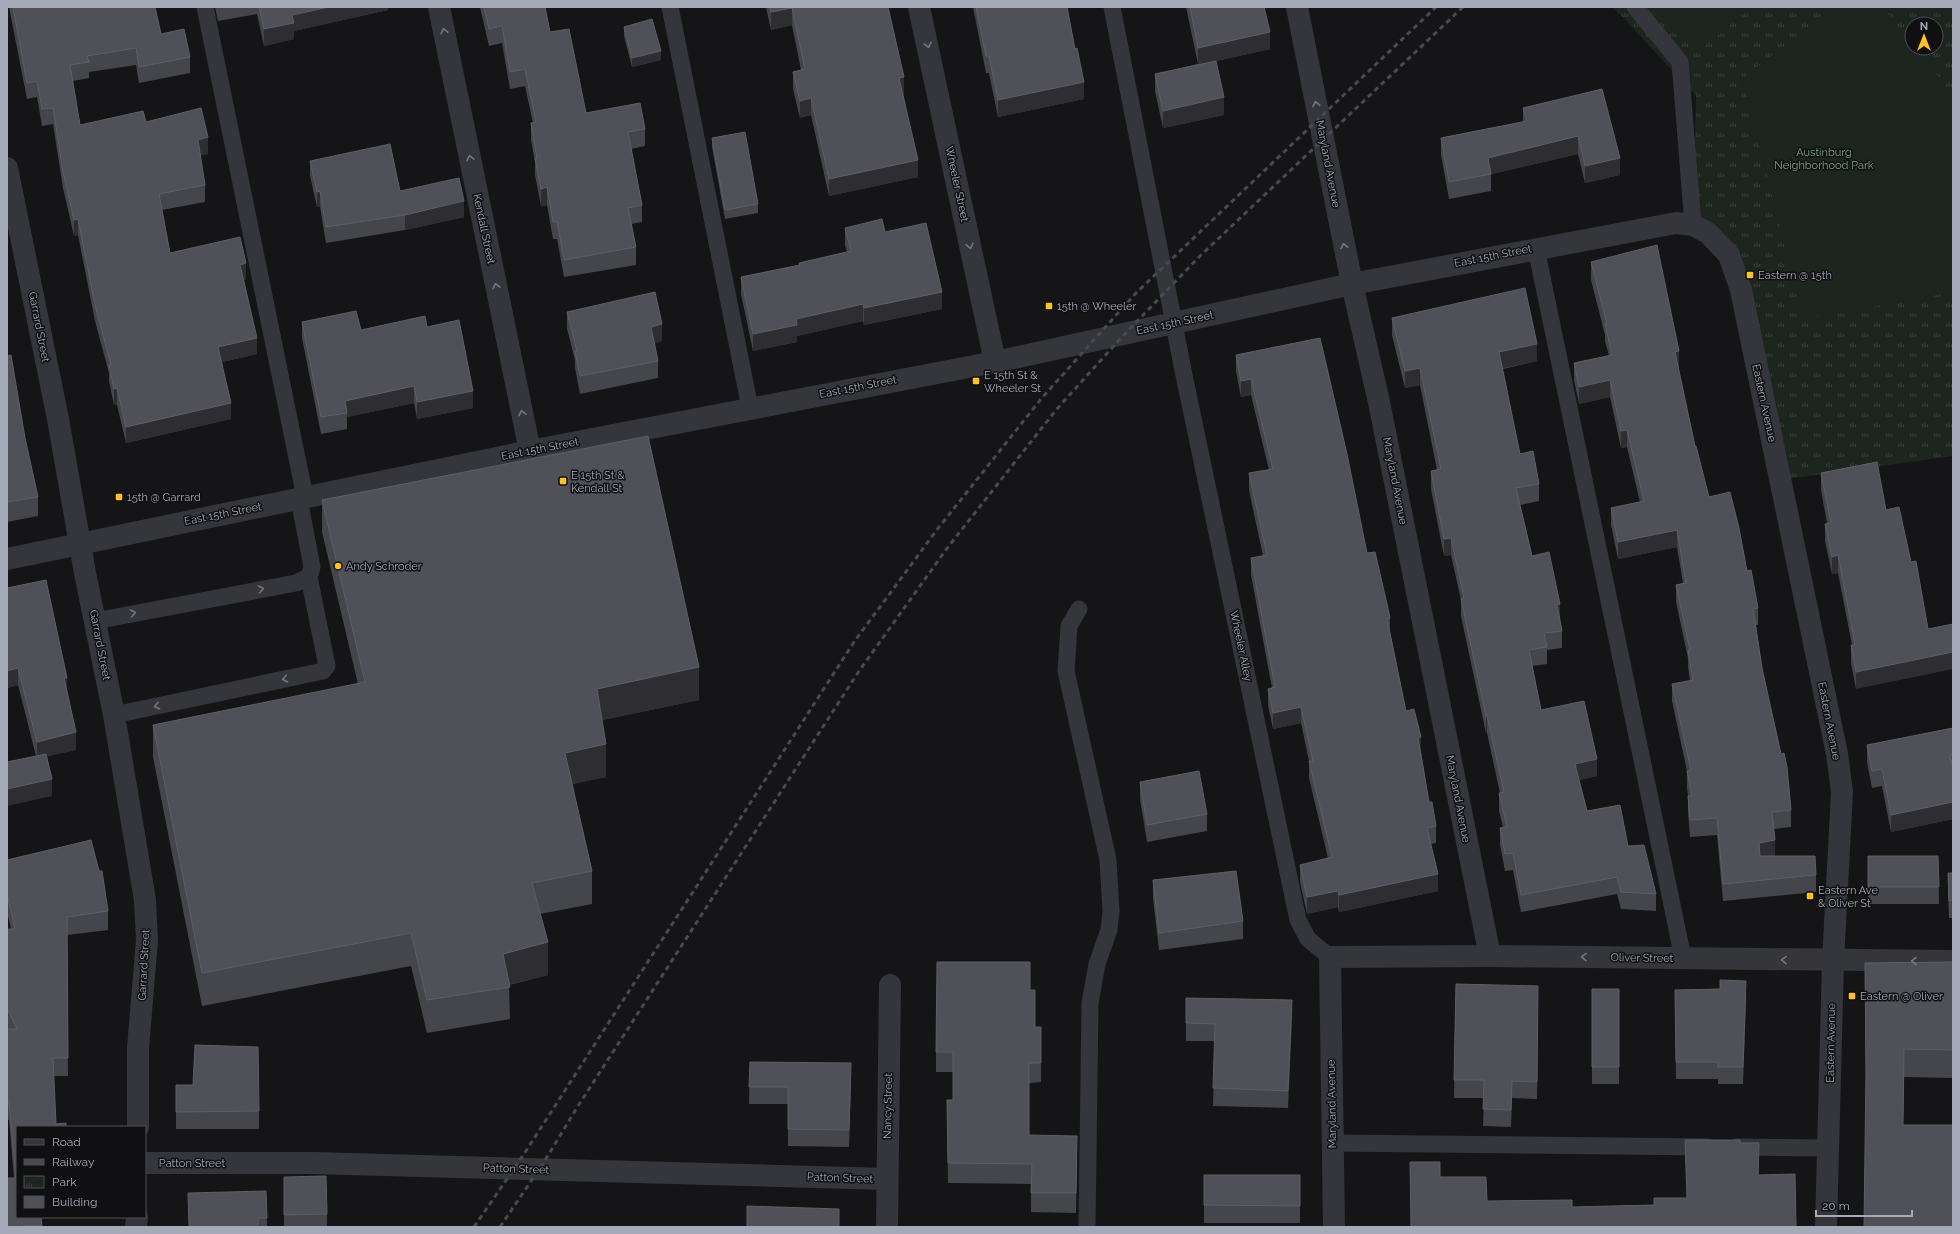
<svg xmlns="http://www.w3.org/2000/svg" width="1960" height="1234" font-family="Raleway,sans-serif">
<defs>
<pattern id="park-tufts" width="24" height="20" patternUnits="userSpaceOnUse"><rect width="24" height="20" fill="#1c251e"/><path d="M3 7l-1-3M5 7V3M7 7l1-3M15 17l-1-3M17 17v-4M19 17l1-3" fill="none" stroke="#3a423d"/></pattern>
</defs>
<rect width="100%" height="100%" fill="#151517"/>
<path fill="url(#park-tufts)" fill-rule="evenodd" d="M1613,7h340v449l-173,24 -39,-190 -48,-65 3,-129zM1912,24h24v24h-24z"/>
<path fill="#1c251e" d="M1660,7h92l-55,45z
M1833,7h40l14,6 25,31v4h3l38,47v197l-149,27 -62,-240z"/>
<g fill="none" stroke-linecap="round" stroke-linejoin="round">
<path stroke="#35363c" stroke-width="17" d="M205,7l100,490
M670,7l80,401
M1112,7l72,368 114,545 10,19 22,18
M1635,7l45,55 13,163
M1536,248l147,710
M1079,609l-10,17 -3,45 42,189 3,51 -2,19 -12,34 -7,39 -3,224
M95,621l201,-38 13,-6
M114,715l209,-44 4,-5 -18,-89 3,-10 -13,-68
M1333,1143l375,4
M1737,1147l91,1"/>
<path stroke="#35363c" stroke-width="22" d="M439,7l91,444
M919,7l76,355
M1297,7l55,277 27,118 111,554
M7,168l51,251 27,154 29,142 31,185 2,40 -9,108v79
M145,1163h169l573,16
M136,1227l1,-10
M887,1227l3,-242
M1334,1227l-4,-270 160,-1 463,5"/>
<path stroke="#35363c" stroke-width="22" d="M7,559l523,-108 465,-89 357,-78 324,-61 17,2 15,8 21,22 12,35 96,464 5,38 -9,169 -7,266"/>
<path stroke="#484a51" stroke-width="3" stroke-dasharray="5 4" stroke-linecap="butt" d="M474,1227l50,-73 330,-512 82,-111 105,-132 95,-106 300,-286
M500,1227l44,-65 34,-56 281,-435 89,-124 108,-137 64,-71 79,-82 264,-250"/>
</g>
<path fill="#45464c" d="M9,7h146l6,27 29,23v16l-51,10 -3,-18 -47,7v6l-16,3 7,44 66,-3 62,32 -8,1 5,30v17l-43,8 8,43 76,27h-2l13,74 -35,8 9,57 -105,24 -9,-38h-3l-5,-24v-8l-14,-52 -17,-86 -4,1 -11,-48 -10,-64 -11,2 -5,-29 -10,2z
M215,7h173v3l-94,21v8l-30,7 -7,-32 -39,7z
M480,7h65l5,25 36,81 59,16v17l-14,3 11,56v17l-11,2 5,23v18l-72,12 -7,-38h-4l-6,-34 -6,1 -6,-31v-13l-4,-22v-17h2l-8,-37 -15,3 -8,-46 -13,3z
M766,7h122l16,87 -1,1 15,82 -89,19 -18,-81 -11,3 -7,-29v-17l8,-2 -9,-45 -21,5z
M973,7h94l17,92 -86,18 -9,-44h-3z
M1186,7h78l6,42 -54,12 8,54 -61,13 -8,-37v-17l43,-10z
M624,27l37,33 -29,7 -8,-31z
M1602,89l18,86 -35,8 -7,-29 -87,20v17l-42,8 -8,-44v-17l82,-16v-14z
M712,138l46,66v9l-33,6 -13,-72z
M310,161l90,30 64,26 -59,13 -79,13 -6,-36h-3l-7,-31z
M845,228l40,4 57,77 -78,16 -1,-4 -66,15v6l-44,9 -12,-57v-17l58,-12v-2l48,-11 -2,-7z
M1591,262l88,106h-1l17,78 14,51 38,74 11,37v17h-2l6,43 29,142v17l-17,2 1,27 41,19v17l-93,9 -6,-66 -27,2 -2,-24v-17l-1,-8v-17l-15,-70v-17l18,-3 -2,-14v-9l-12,-56v-17l7,-2 -6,-36 -59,12 -7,-34v-17l29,-6 -13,-55 -6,1 -11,-51 -31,7 -5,-24v-17l35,-7 -4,-15v-6l-14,-55z
M567,312l95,29 -7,2 3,18v17l-78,16 -5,-26v-8l-8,-31z
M1392,318l145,43 -34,8 17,85 19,30v17l-19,4 12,51 28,63 2,12v17l-15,2v14l-15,2 9,44 56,66 -18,4 8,31 41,35 28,48v17l-35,-2 -4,-15 -96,18 -8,-42 -8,1 -5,-26v-17l3,-1 -4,-16v-18h1l-13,-60h-1l-25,-117v-16l-10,-45 -7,1 -13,-67v-18l6,-1 -17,-85 -15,3 -13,-53z
M302,322l59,8 66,-3 46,81 -56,11 -3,-16 -67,14v12l-26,5 -19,-96z
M1236,355l131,198 23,65v13l16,80 15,40 8,51 7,24v17l-5,1 7,47 -99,21 -1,-5 -31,7 -7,-32v-17l28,-7 -19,-80v-17l-8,-38 -28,6 -5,-24v-16l4,-1 -21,-113v-17l12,-2 -14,-66v-17l20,-3 -18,-75 -10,2 -5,-26z
M7,356l31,141v19l-31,6z
M1877,462l-21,227 -5,-26v-18h1l-14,-72 -6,1 -7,-33v-17l2,-1 -6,-33v-17z
M322,500l377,200 -97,20 4,57 -34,7 20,87v33l-52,10 8,61 -39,10 1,34 -83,14 -16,-67 -209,40 -49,-249v-32l205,-41 -36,-152z
M7,588l60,103 9,59 -29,6 5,40 -16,-40 -18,-71 -11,3z
M1953,728v91l-62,13 -9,-46 -10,2 -5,-26v-17z
M1140,782l67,32v17l-60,11 -7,-43z
M1868,856h70l1,48h-71z
M7,860l101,51v19l-41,5 1,141h-14l-37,51 25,100h-35l7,-49 -5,-58h-2v-91h1l-1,-3v-97h4l-4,-17z
M1948,873h5v45h-4l-1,-27z
M1153,880l90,41v18l-84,11 -6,-52z
M1953,962v116l-49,-1 -1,48 50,102 -87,-142 -1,-94v-28z
M1456,984l82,19 -1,96 -25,-1 -1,29 -28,-1 1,-28h-30z
M1592,989h27v95h-27z
M1030,990l5,37 6,19v36l-12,1v52l48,21 -1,57 -45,-1v-28l-83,-1 -1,-83h6v-28h-17v-20z
M1675,990l71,8 -3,86h-25v-5h-42z
M1186,998l106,19 -4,91 -75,-2 2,-65h-29z
M750,1062l101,18 -2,67 -61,-1v-42h-39z
M176,1085l83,26v18h-83z
M1685,1140l55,3 19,17 -1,15 38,52h-386l30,-50 47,24 85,6 82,-2 33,-7z
M1204,1175h96v48h-96z
M284,1177l43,37v13h-43z
M266,1191l1,36h-78z"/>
<path fill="#2e2e32" d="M329,7h59v3l-94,21v8l-30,7v-17l28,-14z
M792,8v17l-21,5v-18z
M1270,32v17l-72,16v-17z
M661,51v9l-29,7v-9z
M904,77v17l-5,1v-17z
M1084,82v17l-86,18v-17z
M1224,97v18l-61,13v-17z
M811,98v17l-11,3v-17z
M1578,136v18l-90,21v-17z
M208,137v17l-10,2v-16z
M1620,158v17l-35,8v-17z
M918,160v17l-89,19v-17z
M547,187v18l-6,1v-17z
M320,191v16h-3v-15z
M464,201v16l-59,13v-15z
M78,219v16l-4,1v-16z
M246,263v17l-6,1v-16z
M942,292v17l-78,16v-17z
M863,304v17l-66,15v6l-44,9v-17l43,-15z
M662,324v17l-11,3v-17z
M257,338v16l-39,9v-16z
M1537,344v17l-38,8v-17z
M1679,351v17l-4,1v-17z
M1420,368v17l-15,3v-17z
M1251,379v16l-10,2v-16z
M1610,380v17l-31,7v-17z
M414,386v17l-67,14v-4l-2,-12z
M117,388v17h-3v-16z
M473,391v17l-56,11v-17z
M231,403v16l-105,24v-16z
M1627,430v17l-6,1v-17z
M1677,530v17l-59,12v-17z
M1451,538v17l-7,1v-17z
M1838,555v18l-6,1v-17z
M1560,604v18l-3,-17z
M1953,652v17l-97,20v-17z
M699,667v33l-102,21v-32z
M18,668v17l-11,3v-17z
M64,678h3v17z
M1301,707v16l-28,6v-16z
M1486,716h1v17h-1z
M76,732v18l-39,9v-17z
M1421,737v17l-3,-16z
M606,744v33l-41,9v-33z
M1597,759v17l-22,5v-17z
M52,779v17l-45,10v-17z
M1953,802v17l-62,13v-17z
M1775,840v17l-16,3v-17z
M1438,874v17l-99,21v-17z
M1338,891v16l-31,7v-17z
M548,942v33l-45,11v-32z
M1746,981v17l-3,86v-17z
M1292,1000v17l-4,91v-17z
M851,1063v17l-2,67v-17z
M1512,1081v17l-1,29v-17z
M1759,1143v17l-1,32v-17z"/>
<path fill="#505158" stroke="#5d5f67" d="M13,7h142l6,27 23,-5 6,28 -51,10 -3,-19 -49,8 2,6 -19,3 10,60 63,-14 3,11 55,-14 7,29 -10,3 7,45 -46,9 11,59 70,-16 6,26 -6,2 17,73 -39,9 13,56 -105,24 -9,-39 -3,1 -5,-24h2l-16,-60 -17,-86 -4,1 -11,-48 -10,-64 -11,1 -5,-28 -10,2z
M259,7h70l-37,8 2,8 -30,6z
M484,7h61l5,25 19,-3 17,84 54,-10 5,26 -17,3 14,73 -14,3 8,39 -72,13 -7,-39 -4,1 -6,-35 -6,2 -6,-31h2l-6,-35 5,-1 -11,-53 -15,3 -8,-46 -13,3z
M770,7h118l16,70 -5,1 19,82 -89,19 -18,-81 -11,3 -7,-29 12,-3 -13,-61 -21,4z
M976,7h91l8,42 2,-1 7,34 -86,18 -9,-44h-3z
M1190,7h74l6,25 -72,16z
M652,19l9,32 -29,7 -8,-31z
M1216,61l8,36 -61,14 -8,-37z
M1602,89l18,69 -35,8 -7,-30 -90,22 3,16 -42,8 -8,-44 86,-17 -4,-13z
M745,132l13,72 -33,6 -13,-72z
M390,144l10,47 59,-13 5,23 -59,14 -79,12 -6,-36 -3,1 -7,-31z
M882,219l3,13 41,-9 16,69 -78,16 -1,-4 -67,15 1,6 -44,9 -12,-57 59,-12 -1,-2 52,-12 -6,-23z
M1657,245l22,106 -4,1 20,94h1l13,51 21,-5 9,36 8,43 4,-1 7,38 -5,1 9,59 19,86 3,-1 3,14 4,43 -19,2 3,28 -16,3 1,13h55l1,19 -93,9 -6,-66 -27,2 -2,-24h4l-5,-25 4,-1 -19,-86 21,-4 -5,-30h2l-14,-65 10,-2 -9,-53 -59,12 -7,-34 33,-7 -17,-71 -6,1 -11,-51 -31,7 -5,-24 38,-8 -7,-31h2l-16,-62z
M1525,288l12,56 -38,8 21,102 13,-3 6,33 -23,4 16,68 17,-4 11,52 -3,1 5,26 -18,2 3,14 -18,3 12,60 43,-9 13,58 -22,5 12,47 33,-6 8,41 16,-1 12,49 -35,-2 -4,-15 -96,18 -8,-42 -8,1 -5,-26 7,-1 -8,-34 5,-1 -17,-76h-1l-25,-117 3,-1 -13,-60 -7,1 -13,-68 10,-2 -21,-101 -15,3 -13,-53z
M655,292l7,32 -11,3 7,34 -78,15 -5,-25h2l-10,-39z
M356,311l5,19 64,-14 2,11 32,-7 14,71 -56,11 -3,-16 -69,15 2,12 -26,4 -19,-95z
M1320,338l27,116 20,99 8,-1 12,52 3,14 -3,1 19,92 8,-2 7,28 -3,1 11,64h3l4,24 -9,2 11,46 -99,21 -1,-4 -31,6 -7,-32 32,-8 -23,-96h4l-12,-54 -28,6 -5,-24 7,-2 -24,-129 16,-3 -18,-82 24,-4 -22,-90 -10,2 -5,-26z
M11,355l14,83 13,59 -31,5v-146z
M648,436l51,231 -102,22 9,55 -41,9 27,118 -60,12 16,59 -45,12 7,33 -83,13 -16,-67 -209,40 -49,-248 212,-43 -43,-182z
M1877,462l9,48 13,-3 12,55 5,-1 12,68 25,-5v28l-97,20 -5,-27h4l-17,-90 -6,2 -7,-33 6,-1 -10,-50z
M46,580l21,98h-3l12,54 -39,10 -19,-74 -11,3v-83z
M1953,728v27l-3,1 3,12v34l-62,13 -9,-46 -10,2 -5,-26z
M46,754l6,25 -45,10v-27z
M1199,771l8,43 -60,11 -7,-43z
M91,840l8,31h3l6,40 -41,6 1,141h-15l3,66 10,-1v4h-49v90h24l1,9h-18v1h-17v-49h9l-7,-76h-2v-73h10l-10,-21v-79h8l-8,-35v-34z
M1868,856h70l1,31h-71z
M1236,871l7,50 -84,12 -6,-53z
M1948,873h5v27l-4,1z
M937,962h93v28h5v37h6v36h-12v72l48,1 -1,57h-45l1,-29 -84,-1 -1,-63h6v-48h-17z
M1953,962v88l-49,-1 -1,76h50v102h-89l2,-156 -1,-108z
M1720,980l26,1 -3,86h-25v-5h-42l-1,-72 45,-1z
M1456,984l82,2 -1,96 -25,-1 -1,29 -28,-1 1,-29h-30z
M1592,989h27v78h-27z
M1186,998l106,2 -4,91 -75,-3 2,-64 -29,-1z
M195,1045l63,2 1,64 -83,1v-27h17z
M750,1062l101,1 -2,67 -61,-1v-42h-39z
M1685,1140h55v3h19l-1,32 37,-1 1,53h-385l-1,-65h30v15h46l1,24 85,-1v7l82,-2v-7h33z
M1204,1175h96v31l-96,-1z
M326,1176l1,38 -43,1v-38z
M266,1191l1,27h-9v9h-69l-1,-34z
M747,1206l92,3v18h-92z"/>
<defs><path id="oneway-chevron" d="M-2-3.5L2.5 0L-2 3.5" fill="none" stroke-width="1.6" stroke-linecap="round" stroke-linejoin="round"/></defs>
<g stroke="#737680">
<use href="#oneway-chevron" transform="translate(444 31) rotate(-102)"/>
<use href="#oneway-chevron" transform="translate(928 45) rotate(78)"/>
<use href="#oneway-chevron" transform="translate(1316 104) rotate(-101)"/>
<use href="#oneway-chevron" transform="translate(470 158) rotate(-102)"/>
<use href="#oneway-chevron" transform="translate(970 246) rotate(78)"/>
<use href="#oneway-chevron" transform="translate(1344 246) rotate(-101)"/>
<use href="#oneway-chevron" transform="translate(496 286) rotate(-102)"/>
<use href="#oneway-chevron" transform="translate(522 413) rotate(-102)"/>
<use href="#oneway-chevron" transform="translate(261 589) rotate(-11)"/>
<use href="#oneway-chevron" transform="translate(133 613) rotate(-11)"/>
<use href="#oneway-chevron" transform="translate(285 679) rotate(168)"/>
<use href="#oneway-chevron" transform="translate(157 706) rotate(168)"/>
<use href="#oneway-chevron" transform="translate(1584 957) rotate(-179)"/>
<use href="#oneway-chevron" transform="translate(1784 960) rotate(-179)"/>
<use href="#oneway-chevron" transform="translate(1914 961) rotate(-180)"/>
</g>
<g fill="#ffc124" stroke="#101012" stroke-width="1.5">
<rect x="1746" y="271" width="8" height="8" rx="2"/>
<rect x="1045" y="302" width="8" height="8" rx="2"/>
<rect x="972" y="377" width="8" height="8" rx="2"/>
<rect x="559" y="477" width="8" height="8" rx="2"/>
<rect x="115" y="493" width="8" height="8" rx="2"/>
<circle cx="338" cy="566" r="4"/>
<rect x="1806" y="892" width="8" height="8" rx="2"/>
<rect x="1848" y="992" width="8" height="8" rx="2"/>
</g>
<g text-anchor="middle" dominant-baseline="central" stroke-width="3" stroke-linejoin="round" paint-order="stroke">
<g font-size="11" fill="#7ba480" stroke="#101012">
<text x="1824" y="152">Austinburg<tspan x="1824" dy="13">Neighborhood Park</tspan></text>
</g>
<g font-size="11" fill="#a5aab8" stroke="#101012">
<text transform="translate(1328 164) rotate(79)">Maryland Avenue</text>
<text transform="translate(957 184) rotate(78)">Wheeler Street</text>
<text transform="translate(484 229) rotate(78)">Kendall Street</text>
<text transform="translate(1493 256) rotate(-11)">East 15th Street</text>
<text transform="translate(1175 323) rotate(-12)">East 15th Street</text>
<text transform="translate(39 327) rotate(79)">Garrard Street</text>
<text transform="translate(858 387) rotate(-11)">East 15th Street</text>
<text transform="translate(1764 403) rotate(78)">Eastern Avenue</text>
<text transform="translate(540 449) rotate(-11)">East 15th Street</text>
<text transform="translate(1395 481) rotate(79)">Maryland Avenue</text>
<text transform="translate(223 514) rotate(-11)">East 15th Street</text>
<text transform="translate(100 645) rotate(79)">Garrard Street</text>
<text transform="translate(1241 646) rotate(78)">Wheeler Alley</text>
<text transform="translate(1829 721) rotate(79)">Eastern Avenue</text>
<text transform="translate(1458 799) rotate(79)">Maryland Avenue</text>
<text transform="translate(1642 958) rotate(1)">Oliver Street</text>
<text transform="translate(144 965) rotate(-87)">Garrard Street</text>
<text transform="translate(1831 1043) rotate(-89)">Eastern Avenue</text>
<text transform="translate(1332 1104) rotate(-91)">Maryland Avenue</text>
<text transform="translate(888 1106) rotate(-89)">Nancy Street</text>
<text x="192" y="1163">Patton Street</text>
<text transform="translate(516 1169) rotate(2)">Patton Street</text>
<text transform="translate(840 1178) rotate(2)">Patton Street</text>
</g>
<g font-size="11" fill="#a5aab8" stroke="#101012" text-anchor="start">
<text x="1758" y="275">Eastern @ 15th</text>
<text x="1057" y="306">15th @ Wheeler</text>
<text x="984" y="375">E 15th St &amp;<tspan x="984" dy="13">Wheeler St</tspan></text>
<text x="571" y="475">E 15th St &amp;<tspan x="571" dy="13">Kendall St</tspan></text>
<text x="127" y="497">15th @ Garrard</text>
<text x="346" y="566">Andy Schroder</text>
<text x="1818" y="890">Eastern Ave<tspan x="1818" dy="13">&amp; Oliver St</tspan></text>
<text x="1860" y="996">Eastern @ Oliver</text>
</g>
</g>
<rect width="1960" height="1234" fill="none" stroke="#a5aab8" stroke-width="16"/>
<rect x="16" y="1126" width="130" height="92" fill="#101012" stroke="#4c4e54"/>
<rect x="24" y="1139" width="20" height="6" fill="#35363c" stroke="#4c4e54"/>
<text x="52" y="1146" font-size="12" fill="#a5aab8">Road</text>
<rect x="24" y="1159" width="20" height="6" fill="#484a51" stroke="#4c4e54"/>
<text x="52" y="1166" font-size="12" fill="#a5aab8">Railway</text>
<rect x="24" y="1176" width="20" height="12" fill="url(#park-tufts)" stroke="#4c4e54"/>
<text x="52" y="1186" font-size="12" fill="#a5aab8">Park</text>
<rect x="24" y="1196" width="20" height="12" fill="#505158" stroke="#4c4e54"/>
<text x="52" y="1206" font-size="12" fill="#a5aab8">Building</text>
<g transform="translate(1924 36)"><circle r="19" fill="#101012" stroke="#4c4e54"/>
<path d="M0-3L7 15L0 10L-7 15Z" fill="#ffc124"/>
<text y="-6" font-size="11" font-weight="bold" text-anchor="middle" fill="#a5aab8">N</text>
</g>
<path d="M1816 1210v6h96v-6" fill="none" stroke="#a5aab8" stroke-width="2"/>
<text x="1822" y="1210" font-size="12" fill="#a5aab8" stroke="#101012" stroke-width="3" paint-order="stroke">20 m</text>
</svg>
